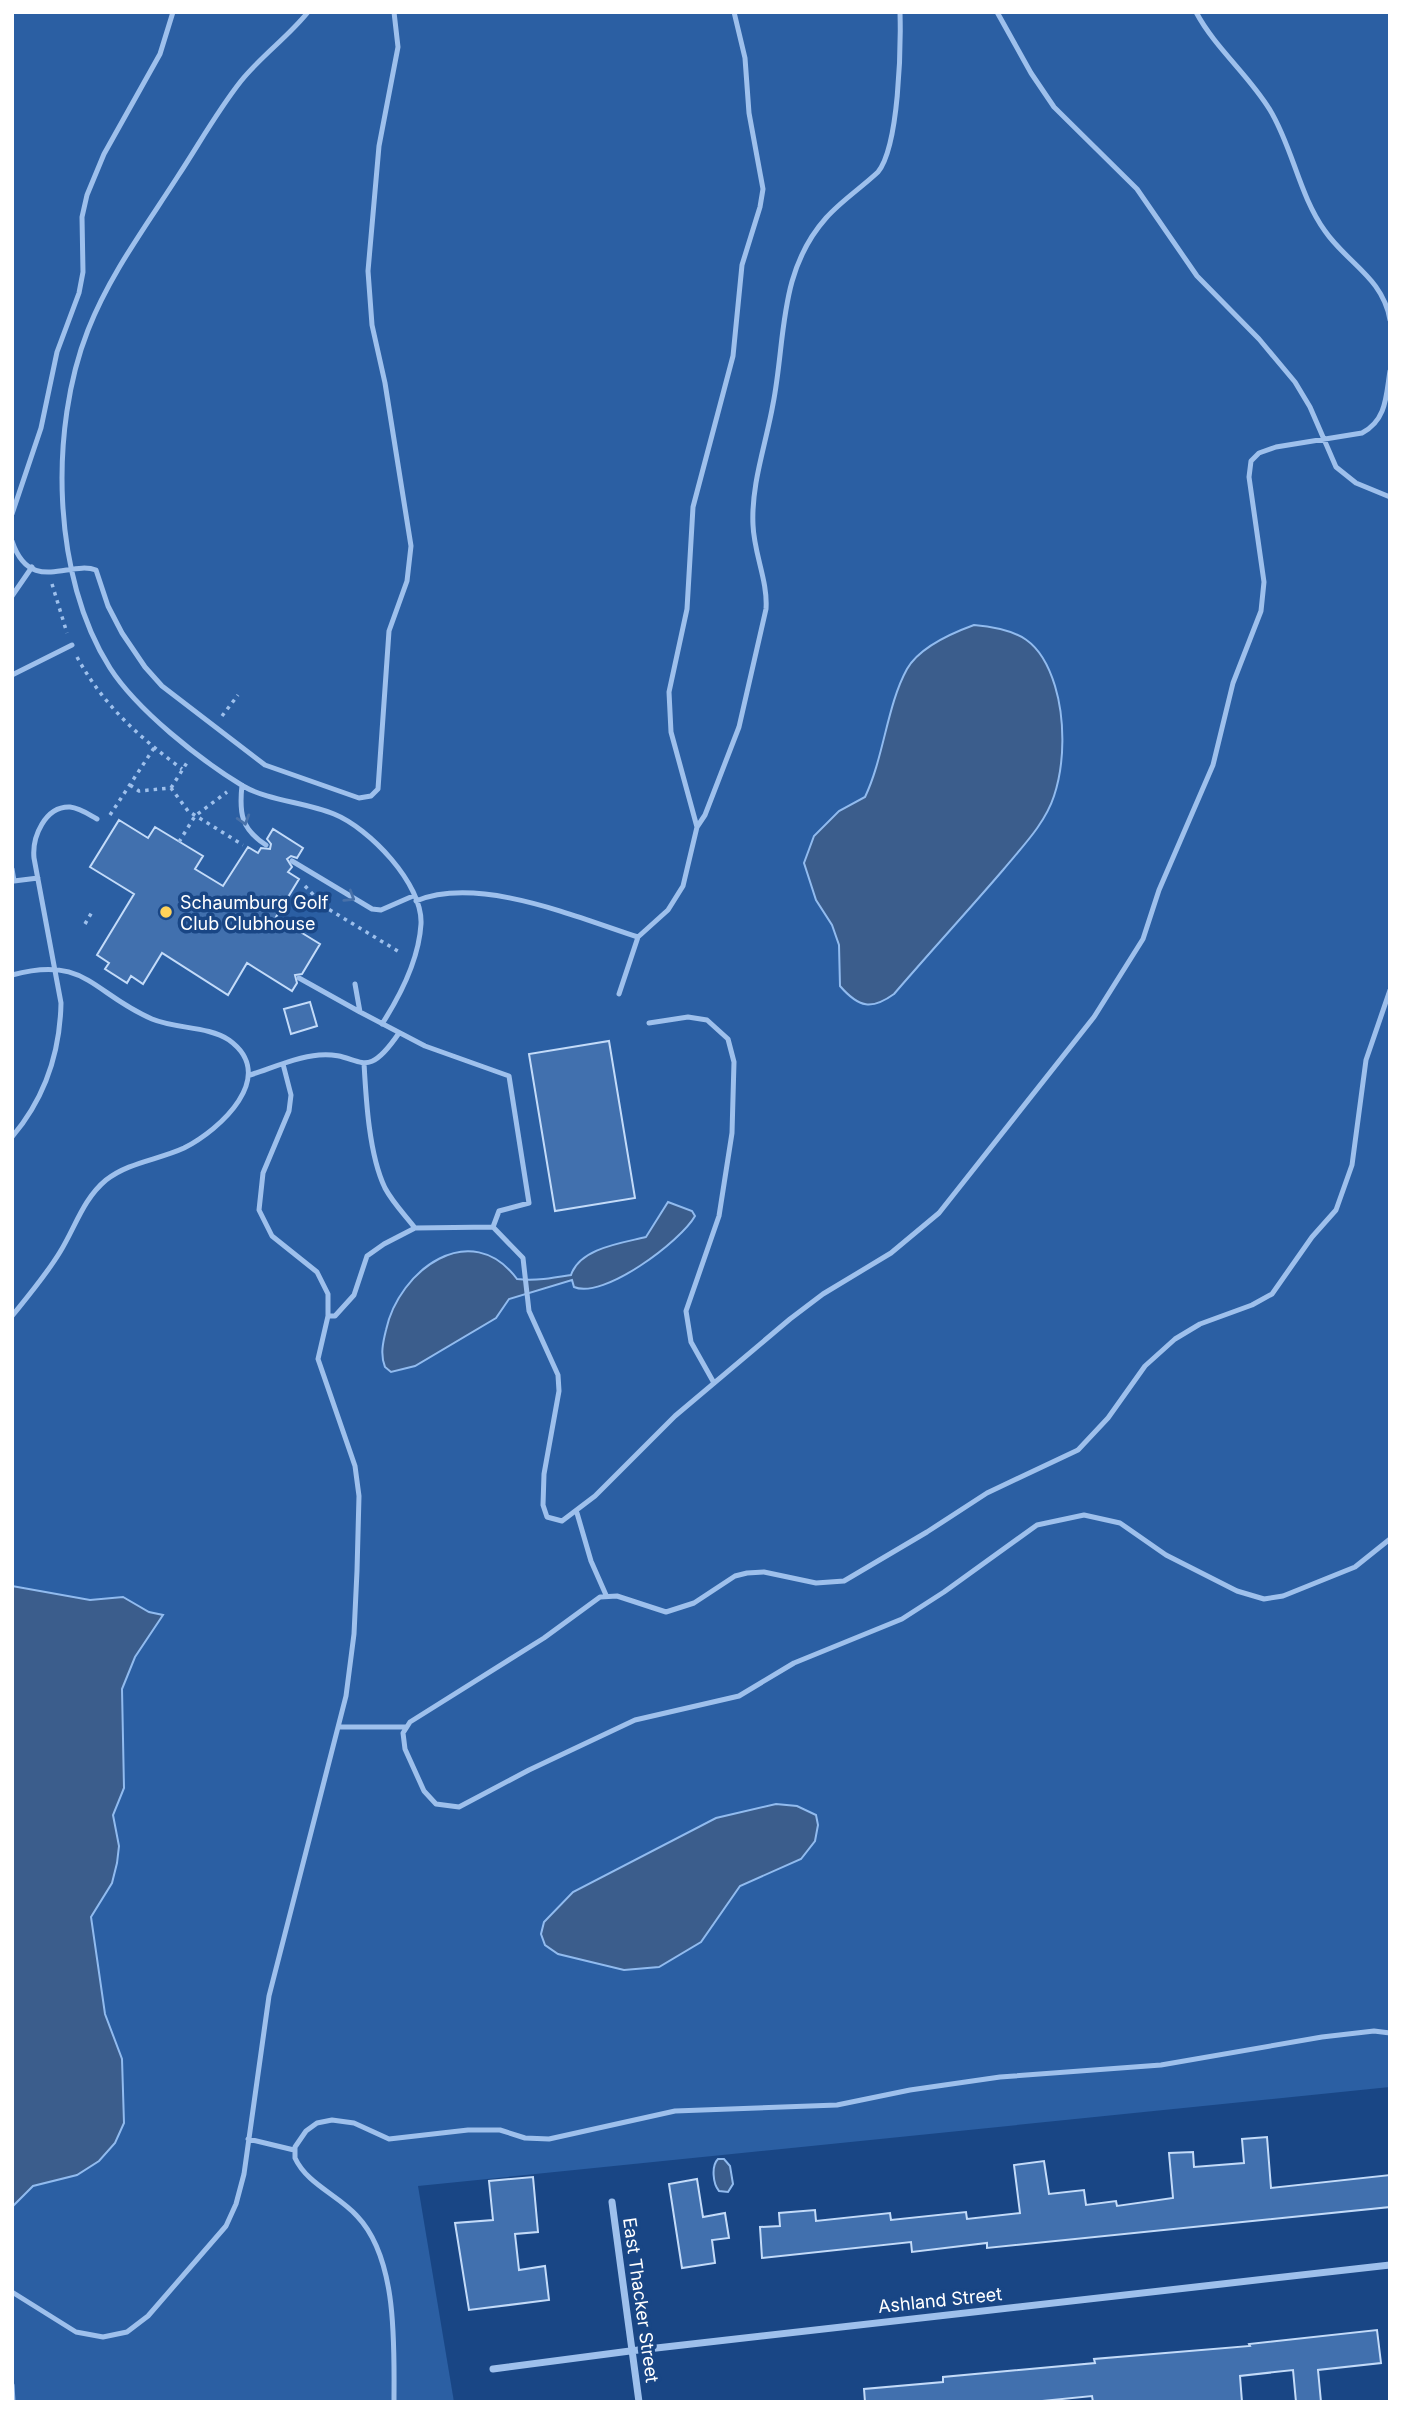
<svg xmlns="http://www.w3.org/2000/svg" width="1402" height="2414" font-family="Inter,sans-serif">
<rect width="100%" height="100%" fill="#194685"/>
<path fill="#2b5fa3" d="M12,12h1378v2075l-972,99 36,216h-442z"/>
<path fill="#3b5d8c" stroke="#91bbef" stroke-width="2" d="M974,625c45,4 67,15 81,61 10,33 10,77 -1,110 -9,28 -33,52 -51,74 -36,42 -73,82 -109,124 -22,16 -35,14 -54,-8l-1,-41 -7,-20 -16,-25 -12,-37 10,-27 25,-25 26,-14c19,-40 22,-92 42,-128 12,-21 45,-36 67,-44z
M668,1202l24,9 3,5c-14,25 -92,84 -121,71l-2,-7 -63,19 -13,19 -81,48 -24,6 -6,-5c-5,-12 -2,-25 1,-37 13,-60 85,-113 131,-51 19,2 36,-1 54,-4 9,-27 51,-32 75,-38z
M12,1586l78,14 33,-3 26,15 14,3 -28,42 -13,32 2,99 -11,27 6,31 -2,17 -5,20 -21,34 14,97 17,45 2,64 -9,20 -16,18 -22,14 -44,11 -21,21z
M776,1804l21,2 19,9 2,10 -3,16 -14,18 -61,27 -39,56 -42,25 -35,3 -66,-16 -13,-9 -4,-11 3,-12 29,-30 143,-74z
M718,2159h6l6,7 3,18 -5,8 -9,-1c-6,-7 -8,-25 -1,-32z"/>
<path fill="#4170ae" stroke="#c3dbf9" stroke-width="2" d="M119,820l29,18 7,-11 48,29 -8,13 28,17 25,-39 10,6 3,-5 9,1 1,-5 -4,-5 6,-10 30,19 -6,10 -6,-2 -4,3 5,8 -4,5 11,7 -23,38 44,27 -18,30 -7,1 2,8 -5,8 -45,-28 -19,32 -66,-42 -19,31 -12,-8 -4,7 -22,-14 4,-6 -12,-8 37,-61 -44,-27z
M310,1002l7,24 -26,8 -7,-25z
M609,1041l26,157 -80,13 -26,-157z
M1267,2137l4,51 119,-13v32l-403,41v-5l-75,9 -1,-10 -149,16 -2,-31 20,-1 -1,-13 36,-3 1,11 74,-8 1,7 75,-8 1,7 53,-6 -6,-48 30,-4 5,33 35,-4 2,15 30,-4 1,5 56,-8 -4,-45 24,-1 1,15 50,-4 -2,-24z
M533,2177l5,55 -23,2 4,36 26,-4 4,34 -80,10 -14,-87 38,-3 -4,-39z
M697,2179l6,38 22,-4 4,25 -17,2 3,23 -33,5 -13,-84z
M1377,2330l4,33 -63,7 3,32h-25l-3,-32 -53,6 2,26h-149l-1,-6 -60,6h-167l-1,-13 79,-7v-5l152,-14 -1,-4 156,-13 -1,-2z"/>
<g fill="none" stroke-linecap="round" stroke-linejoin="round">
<path stroke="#9ec0ec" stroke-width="3.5" stroke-dasharray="3.5 5" stroke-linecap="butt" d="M52,584l15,49
M77,657c26,48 62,80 105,112
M222,716l16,-21
M130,785l9,6 32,-3 17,23 55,34
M171,788l17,-27
M110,815l44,-67
M179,842l16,-26 32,-24
M305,886l20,21 76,46
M85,924l7,-12"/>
<path stroke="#9ec0ec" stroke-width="5" d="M308,12c-20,25 -47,44 -67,69 -23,29 -42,63 -63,95 -32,50 -68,98 -90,154 -39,99 -36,247 22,338 27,42 90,92 133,118 26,15 62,16 91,28 35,14 89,70 87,110 -2,34 -21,72 -39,100
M997,12l34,61 23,34 83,82 60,87 62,63 36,43 15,25 26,60 20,16 34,14
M1196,12c19,36 53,63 74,98 23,38 29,85 55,121 22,32 58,47 65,89
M12,514l29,-86 16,-76 22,-59 4,-21 -1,-55 5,-22 17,-41 56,-100 13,-42
M12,541c18,54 58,19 84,29l12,36 14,27 23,34 17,19 103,79 94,33 12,-2 7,-7 11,-158 18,-50 4,-35 -26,-163 -13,-58 -4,-54 11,-125 19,-99 -4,-35
M12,596l20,-29
M12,675l60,-30
M242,785c-3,28 -1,44 24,60
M697,827l-26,-95 -2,-40 18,-83 6,-102 40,-151 9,-91 18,-58 3,-18 -14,-76 -4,-55 -11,-46
M292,861l80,48 9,1 32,-14
M12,869l2,12 24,-3
M416,901c62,-26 160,16 222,36
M12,975c74,-20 80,18 140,44 24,10 56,7 77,21 50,36 -9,90 -45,108 -26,12 -55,14 -78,32 -23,19 -31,48 -46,72 -14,23 -31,43 -48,64
M299,978l61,34
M355,984l5,28 65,34 84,30 20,127 -30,8 -6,16
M1390,990l-24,70 -14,105 -16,45 -24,27 -40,57 -20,11 -52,19 -25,15 -30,27 -37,52 -30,32 -91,43 -60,39 -83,49 -28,2 -52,-11 -17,1 -12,3 -41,27 -28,9 -49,-16 -17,1 -56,41 -134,84 -7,11 2,16 19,42 12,13 23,3 70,-37 106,-50 104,-24 55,-33 108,-44 42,-27 93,-67 47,-10 36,8 46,32 71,36 27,8 19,-3 72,-29 35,-28
M619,994l19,-57 30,-27 15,-24 14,-59 8,-12 34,-88 27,-118c2,-28 -12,-55 -13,-84 -2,-41 13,-81 20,-121 13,-66 5,-132 53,-186 15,-17 35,-30 52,-46 21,-26 23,-124 22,-160
M649,1023l39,-6 19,3 21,19 6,23 -2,71 -13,83 -33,95 5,31 23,41
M364,1063c2,36 5,92 21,125 8,15 20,27 30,40
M250,1075c22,-7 46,-18 69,-20 42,-4 44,31 80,-22
M12,1137c33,-39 48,-84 49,-134l-27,-145c-2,-21 11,-52 36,-51 10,1 18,7 27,12
M493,1227l30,31 6,53 29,64 1,16 -15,83 -1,31 4,12 15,4 33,-25 80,-80 115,-97 33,-25 68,-41 48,-40 155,-196 49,-78 16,-49 54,-125 20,-82 28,-72 3,-29 -15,-105 2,-16 8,-8 17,-6 86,-14c25,-13 24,-38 28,-62
M328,1316h7l19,-21 13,-39 17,-12 31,-16 78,-1
M577,1513l14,48 15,34
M339,1727h66
M248,2139l46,11
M12,2292l64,40 27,5 24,-5 21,-16 78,-90 10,-22 8,-30 25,-178 77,-300 8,-62 3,-63 2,-75 -4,-30 -37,-107 10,-43v-22l-11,-22 -45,-36 -13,-26 4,-37 26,-62 2,-16 -8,-31
M12,2385l1,17
M394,2402c0,-56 4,-143 -37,-186 -19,-21 -50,-32 -62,-58v-11l11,-16 11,-8 15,-3 22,3 35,16 79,-9h32l25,8 24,1 126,-28 162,-6 73,-15 90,-13 161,-12 161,-28 52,-6 16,2"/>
<path stroke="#9ec0ec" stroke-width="7" d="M612,2202l27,200
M493,2369l137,-18 760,-86"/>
</g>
<defs><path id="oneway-chevron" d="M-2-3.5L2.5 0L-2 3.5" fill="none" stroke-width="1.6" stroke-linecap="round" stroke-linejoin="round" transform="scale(1.75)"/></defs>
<g stroke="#4871a9">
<use href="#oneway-chevron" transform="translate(244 820) rotate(73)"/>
<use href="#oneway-chevron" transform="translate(350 897) rotate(32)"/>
</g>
<circle fill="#ffd25a" stroke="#194685" stroke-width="2.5" cx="166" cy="912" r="7"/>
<g text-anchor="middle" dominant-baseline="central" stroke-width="7" stroke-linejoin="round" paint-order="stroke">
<g font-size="18" fill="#fff" stroke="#194685" text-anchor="start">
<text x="180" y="902">Schaumburg Golf<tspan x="180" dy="21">Club Clubhouse</tspan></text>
</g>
<g font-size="18" fill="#fff" stroke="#194685">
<text transform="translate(641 2300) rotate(82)">East Thacker Street</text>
<text transform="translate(940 2300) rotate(-6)">Ashland Street</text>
</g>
</g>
<rect width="1402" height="2414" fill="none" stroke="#ffffff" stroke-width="28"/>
</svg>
